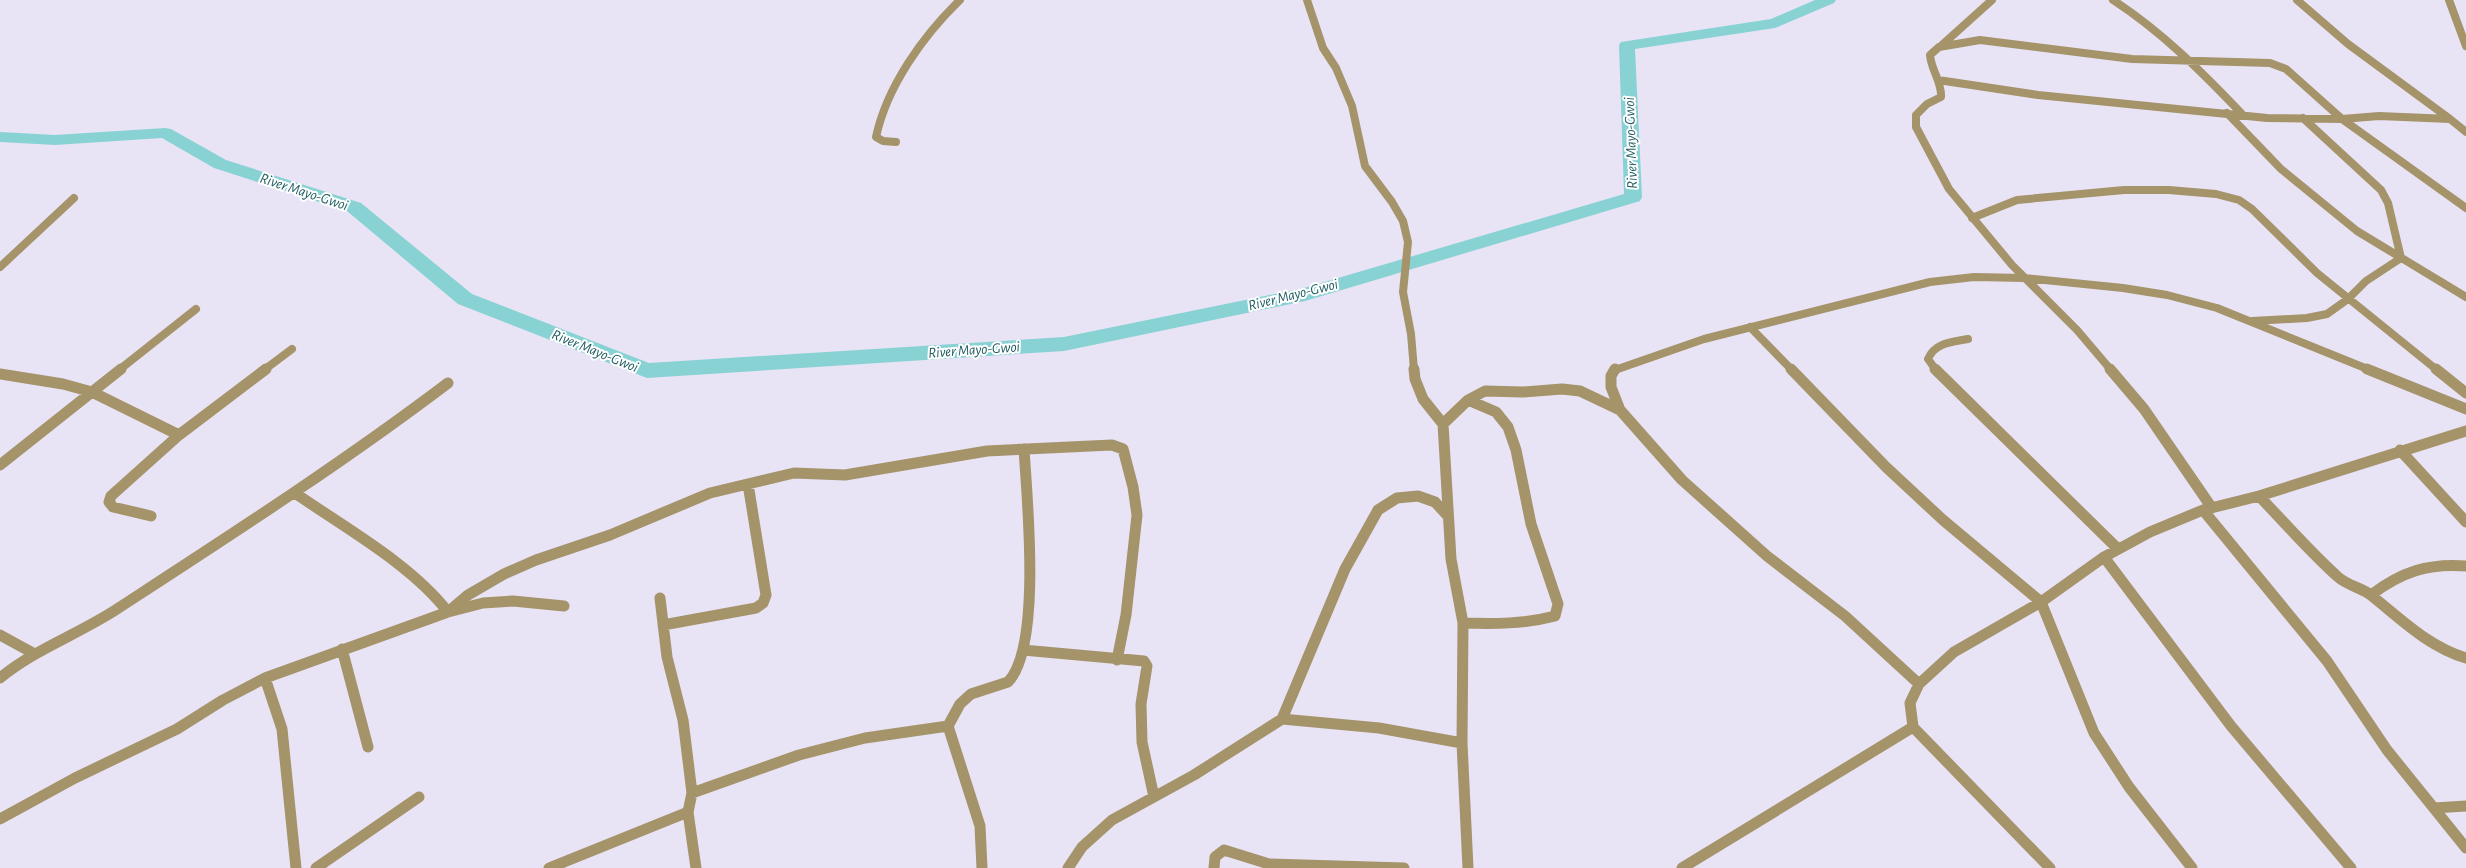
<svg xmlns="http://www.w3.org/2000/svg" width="2466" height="868" font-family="'Alegreya Sans',sans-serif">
<rect width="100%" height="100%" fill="#e8e4f6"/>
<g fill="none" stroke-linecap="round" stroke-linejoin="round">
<path fill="#88d2d4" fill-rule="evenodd" d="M1815,0h21l-2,3 -59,25 -140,21 7,148 -2,4 -335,100 -241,50 -417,27 -189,-74 -111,-93 -133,-43 -52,-30 -107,7 -55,-3v-10l55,3 110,-7 6,1 55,31 135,43 111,91 177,69 415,-26 240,-49 320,-94 -5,-149 2,-3 150,-23z"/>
<path stroke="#a5936a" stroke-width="8" d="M1307,0l16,48 13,20 16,38 13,60 27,36 11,19 5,21 -5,50 8,42 3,36
M2113,0c49,32 89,72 129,114
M2297,0l51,44 102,75
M2449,0l17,46
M1942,45l50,-45
M1938,80l100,15 229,23 75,1 37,-3 71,3 16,13
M2227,113l54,56 76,62 109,66
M2303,118l78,72 7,13 13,55
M896,142l-13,-1 -7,-4c11,-51 47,-101 84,-137
M1972,218l45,-18 107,-10h45l47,4 23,6 13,9 65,64 120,97
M0,267l74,-69
M2252,321l55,-3 20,-4 21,-15 18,-18 35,-23
M1750,327l42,43
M119,370l77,-61
M264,370l28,-21
M1615,370l89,-31 226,-57 44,-5 50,1 99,10 44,7 50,13 153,62
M1936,370l-8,-11c7,-17 25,-17 40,-20
M2111,370l-34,-40 -65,-65 -63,-76 -33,-62v-12l11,-11 14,-7c1,-15 -10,-27 -11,-42l9,-8 41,-7 152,19 138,4 16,6 56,50 124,89"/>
<path stroke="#a5936a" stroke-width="11" d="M1414,369l1,10 8,20 20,25 8,135 12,64 -1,120 6,125
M1615,369l-4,7v11l9,23 62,70 85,76 78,60 74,68
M1791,369l95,98 57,53 98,82 53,131 35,54 63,81
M1935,369l183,180
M2110,369l34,40 68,99
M2367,369l99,40
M2436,369l30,24
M0,374l63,10 29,8 87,43
M1443,424l25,-24 17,-9 38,1 39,-3 18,2 40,19
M2400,450l66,72
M0,465l121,-96
M295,493c50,35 116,71 153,119
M2259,496c26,27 51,56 79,81 10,9 25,11 34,19 30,24 57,51 94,62
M2203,510l124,151 60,89 79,98
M151,516l-38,-9 -4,-5 2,-6 68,-61 87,-66
M2104,557l127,169 120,142
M2371,595c30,-23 57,-32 95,-29
M660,598l7,59 16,63 9,73 -4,19 8,56
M448,612l20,-17 36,-21 32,-14 74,-25 100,-42 84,-20 51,2 142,-24 125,-6 11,4 10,38 4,28 -11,100 -9,45
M1463,623c31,1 62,1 92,-7l3,-12 -27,-80 -15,-74 -8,-23 -12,-15 -28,-12
M663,625l93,-17 7,-5 3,-8 -18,-111
M0,635l33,18
M342,649l26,98
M1023,650l121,11 3,5 -6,38 1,38 12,55
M0,678c35,-29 79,-44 117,-69 112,-73 224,-145 331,-226
M265,678l17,51 14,139
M1282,719l97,9 83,15
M1913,727l137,141
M692,793l107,-38 66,-17 83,-12
M2434,808l32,-2
M0,819l75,-41 102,-49 46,-29 42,-22 183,-66 35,-9 30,-2 51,5
M316,868l103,-71
M549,868l139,-56
M982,868l-2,-42 -32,-100 12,-22 11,-10 37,-12c34,-35 19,-183 16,-233
M1068,868l14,-21 30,-27 82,-45 88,-56 63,-150 33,-59 19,-12 21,-2 17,6 12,13
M1214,868l1,-11 9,-7 45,14 135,4
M1682,868l231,-141 -3,-24 9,-19 35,-32 87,-50 63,-45 46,-25 53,-22 56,-14 207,-65"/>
</g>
<g text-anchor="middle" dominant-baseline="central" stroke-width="4" stroke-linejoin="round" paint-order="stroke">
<g font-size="15" font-style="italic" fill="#215e61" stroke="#fff">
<text transform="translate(1631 143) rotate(-92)">River Mayo-Gwoi</text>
<text transform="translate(304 192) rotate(18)">River Mayo-Gwoi</text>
<text transform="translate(1293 295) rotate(-14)">River Mayo-Gwoi</text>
<text transform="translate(974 350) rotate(-4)">River Mayo-Gwoi</text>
<text transform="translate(595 351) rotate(22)">River Mayo-Gwoi</text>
</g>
</g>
</svg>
